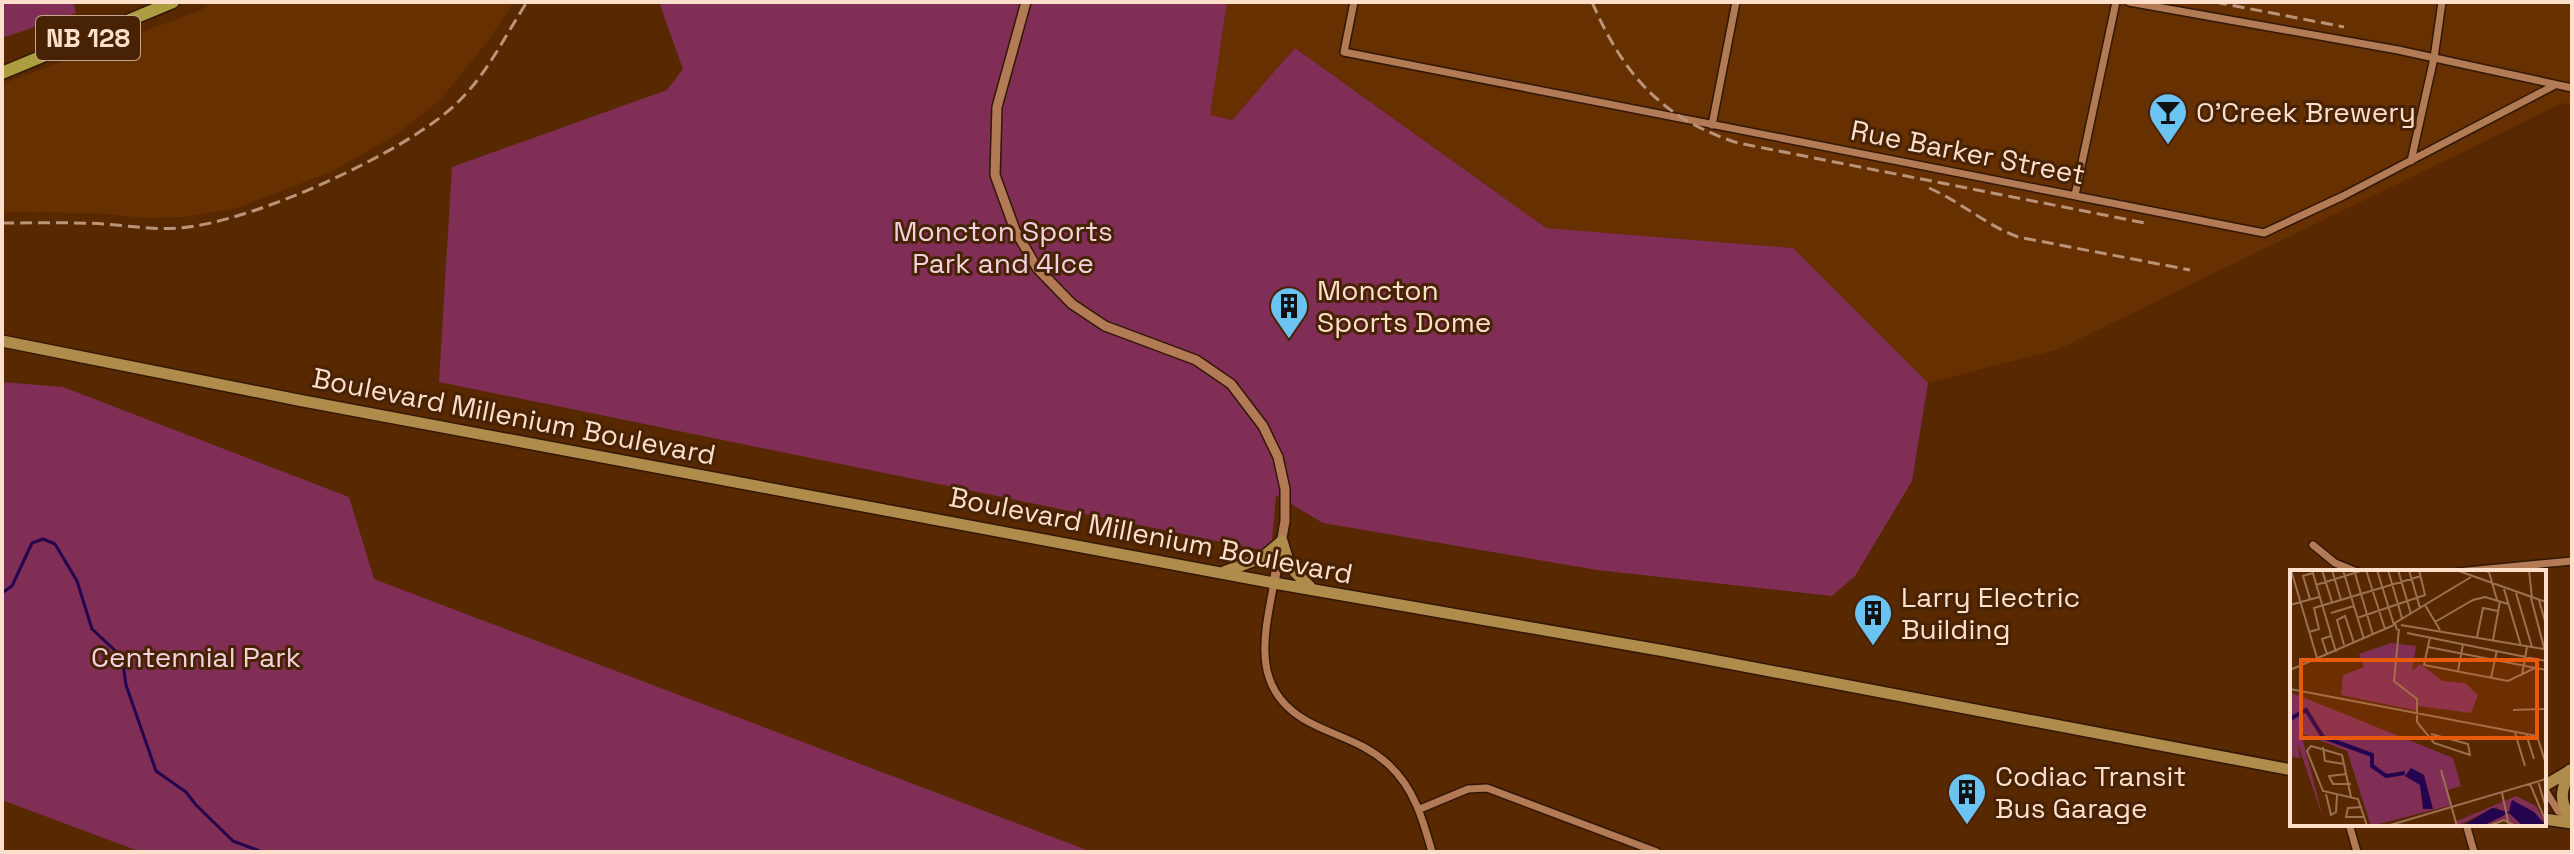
<svg xmlns="http://www.w3.org/2000/svg" width="2574" height="854" font-family="'Space Grotesk',sans-serif">
<rect width="100%" height="100%" fill="#582800"/>
<path fill="#673000" d="M212,2h302l-26,39 -48,59 -43,34 -64,37 -99,38 -49,8 -41,1 -47,-5 -95,-1v-128l199,-74z
M1227,2h1345v103l-9,-2 -504,246 -131,34 -135,-135 -247,-20 -251,-180 -63,72 -23,-5z"/>
<path fill="#802e55" d="M2,2h71l3,11 -74,25z
M659,2h568l-17,113 22,5 63,-72 251,180 247,20 135,135 -16,98 -57,95 -23,20 -235,-26 -274,-47 -47,-28 -5,57 -832,-170 13,-215 215,-77 16,-21z
M2,382l61,5 286,110 25,82 718,273h-951l-139,-52z"/>
<g fill="none" stroke-linecap="round" stroke-linejoin="round">
<path stroke="#24034f" stroke-width="3" d="M2,593l10,-7 20,-43 11,-4 12,5 22,37 15,48 30,28 4,28 30,86 30,21 10,13 37,36 29,11"/>
<g stroke="#311704" stroke-width="10">
<path id="minor" d="M1354,2l-10,50 920,181 79,-37 212,-111
M2129,2l269,48 174,38
M1712,125l24,-123
M2411,161l23,-103 8,-56
M2075,195l41,-193
M2313,545l22,18 22,9
M2457,572l115,-11
M1274,583c-10,53 -24,106 33,138 29,16 56,20 82,44 25,23 34,55 43,87
M2544,788l14,23 12,9
M1420,809l48,-20 19,-1 170,64
M2349,824l8,28
M2466,824l8,28"/>
</g>
<g stroke="#311704" stroke-width="12">
<path id="tertiary" d="M1026,2l-29,105 -2,68 20,55 22,38 35,36 33,22 91,34 35,24 32,42 15,31 7,32v32l-11,62"/>
</g>
<g stroke="#311704" stroke-width="14">
<path id="secondary" d="M2,341l296,59 976,183 391,68 627,119
M1282,541l8,26 23,23
M1224,572l39,-15 19,-16
M2570,770c-8,18 -13,32 2,48
M2544,786l27,-16
M2544,819l28,4"/>
</g>
<g stroke="#311704" stroke-width="15">
<path id="primary" d="M2,73l171,-71"/>
</g>
<use href="#minor" stroke="#b27b56" stroke-width="7"/>
<use href="#tertiary" stroke="#b27b56" stroke-width="9"/>
<use href="#secondary" stroke="#b08c4c" stroke-width="11"/>
<use href="#primary" stroke="#ad9d41" stroke-width="12"/>
<path stroke="#ba9479" stroke-width="3" stroke-dasharray="12 6" stroke-linecap="butt" d="M1592,2c31,72 70,117 146,141l407,80
M2215,2l129,25
M1929,188c32,14 57,37 89,49l172,33
M2,223c35,0 69,-1 103,1 25,2 49,6 73,4 71,-4 230,-76 280,-126 29,-28 47,-66 69,-100"/>
</g>
<defs>
<g id="bar-pin" transform="scale(2)"><path d="M0 17L-7.5 6A9.5 9.5 0 1 1 7.5 6Z" fill="#6bc3f2" stroke="#472205"/><path d="M-6-5H6L.8 .8V4.5H3.5V6h-7V4.5H-.8V.8Z" fill="#111"/></g>
<g id="building-pin" transform="scale(2)"><path d="M0 17L-7.5 6A9.5 9.5 0 1 1 7.5 6Z" fill="#6bc3f2" stroke="#472205"/><path d="M-4-6H4V6H1V3H-1V6H-4ZM-2.5-4.3h1.7v1.8h-1.7ZM.8-4.3h1.7v1.8H.8ZM-2.5-1h1.7V.8h-1.7ZM.8-1h1.7V.8H.8Z" fill="#111"/></g>
</defs>
<g fill-rule="evenodd">
<use href="#bar-pin" x="2168" y="112"/>
<use href="#building-pin" x="1289" y="306"/>
<use href="#building-pin" x="1873" y="613"/>
<use href="#building-pin" x="1967" y="792"/>
</g>
<g text-anchor="middle" dominant-baseline="central" stroke-width="6" stroke-linejoin="round" paint-order="stroke">
<rect fill="#472205" stroke="#c7a690" stroke-width="2" x="36" y="16" width="104" height="44" rx="6"/>
<g font-size="26" font-weight="bold" fill="#fedfcc">
<text x="88" y="38">NB 128</text>
</g>
<g font-size="28" fill="#fedfcc" stroke="#472205" text-anchor="start">
<text x="2196" y="112">O'Creek Brewery</text>
<text x="1317" y="290">Moncton<tspan x="1317" dy="32">Sports Dome</tspan></text>
<text x="1901" y="597">Larry Electric<tspan x="1901" dy="32">Building</tspan></text>
<text x="1995" y="776">Codiac Transit<tspan x="1995" dy="32">Bus Garage</tspan></text>
</g>
<g font-size="28" fill="#fedfcc" stroke="#472205">
<text transform="translate(1968 152) rotate(11)">Rue Barker Street</text>
<text transform="translate(514 416) rotate(11)">Boulevard Millenium Boulevard</text>
<text transform="translate(1151 535) rotate(11)">Boulevard Millenium Boulevard</text>
</g>
<g font-size="28" fill="#f1d2dd" stroke="#472205">
<text x="1003" y="231">Moncton Sports<tspan x="1003" dy="32">Park and 4Ice</tspan></text>
<text x="196" y="657">Centennial Park</text>
</g>
</g>
<g transform="translate(2290 570)">
<rect width="256" height="256" fill="#582800"/>
<path d="M101,73l25,3 -4,25 8,-7 23,17 22,2 13,12 -7,18 -53,-7v5l-77,-16 2,-20 21,-8 -5,-13zM0,122l163,66 8,28 -13,4 4,15 -81,21 -24,-75 -46,-18 22,85 -26,-76 3,16 -10,-1zM226,226l20,10 10,17 -34,-23 -3,13 14,13 -20,-6 -21,6 21,-10 -6,-9 -41,19 -1,-4z" fill="#802e55"/>
<path d="M121,198l13,7 9,34h-10l-3,-24 -15,-9zM222,230l22,12 12,14h-23l-14,-13 -27,13h-20l30,-18 17,4z" fill="#24034f"/>
<path fill="none" stroke="#24034f" stroke-width="4" d="M0,149l16,-9 17,27 49,18v11l14,10 19,-3"/>
<path fill="none" stroke="#9a7152" stroke-width="2" d="M1,0l26,88M22,0l24,82M32,0l10,32M42,0l9,30M53,0l21,69M64,0l19,65M76,0l19,59M87,0l17,55M98,0l14,48M108,0l13,44M119,0l11,38M166,0l90,32M191,0l8,2 8,28M239,0l3,28M26,15l48,-15M214,19l17,57M226,23l16,54M241,28l15,57M20,29l-7,-23 10,-3M249,30l7,25M0,35l29,-8M135,35l15,25M41,43l23,-7M67,48l68,-23 -6,-25M145,52l38,-22 12,-3 23,7M111,55l143,24M109,59l-5,52 23,18v23l17,21 36,12 -2,-11 -37,-10M107,60l-2,-7 76,-46M19,62l10,-3 -5,-21 107,-32M117,63l139,28M140,67l-6,28 84,16 27,-13M187,67l6,-29 15,3M203,70l7,-39M54,75l-7,-25 8,-4 9,27M138,77l118,23M37,84l-5,-15 9,-3M0,100l104,-45M168,101l5,-27M232,105l5,-28M201,108l6,-28M0,119l247,47 -1,-6M223,140l32,-1M225,163l10,33M236,164l8,25M247,166l9,28M33,177l2,14 19,3M151,200l16,56M57,204l-18,2 4,8h18M248,211l8,27M240,214l16,38M212,223l7,33M36,224l5,21 5,-3 1,-17M61,227l-9,-42 -31,-9 -4,5 16,40 35,8 9,27M72,237l-14,1 -2,9h19M97,256l159,-47M198,256l16,-6 12,6"/>
<path fill="#e8590c" fill-opacity="0.15" stroke="#e8590c" stroke-width="4" d="M11,90h236v78h-236z"/>
<rect width="256" height="256" fill="none" stroke="#fedfcc" stroke-width="4"/>
</g>
<rect width="2574" height="854" fill="none" stroke="#fedfcc" stroke-width="8"/>
</svg>
